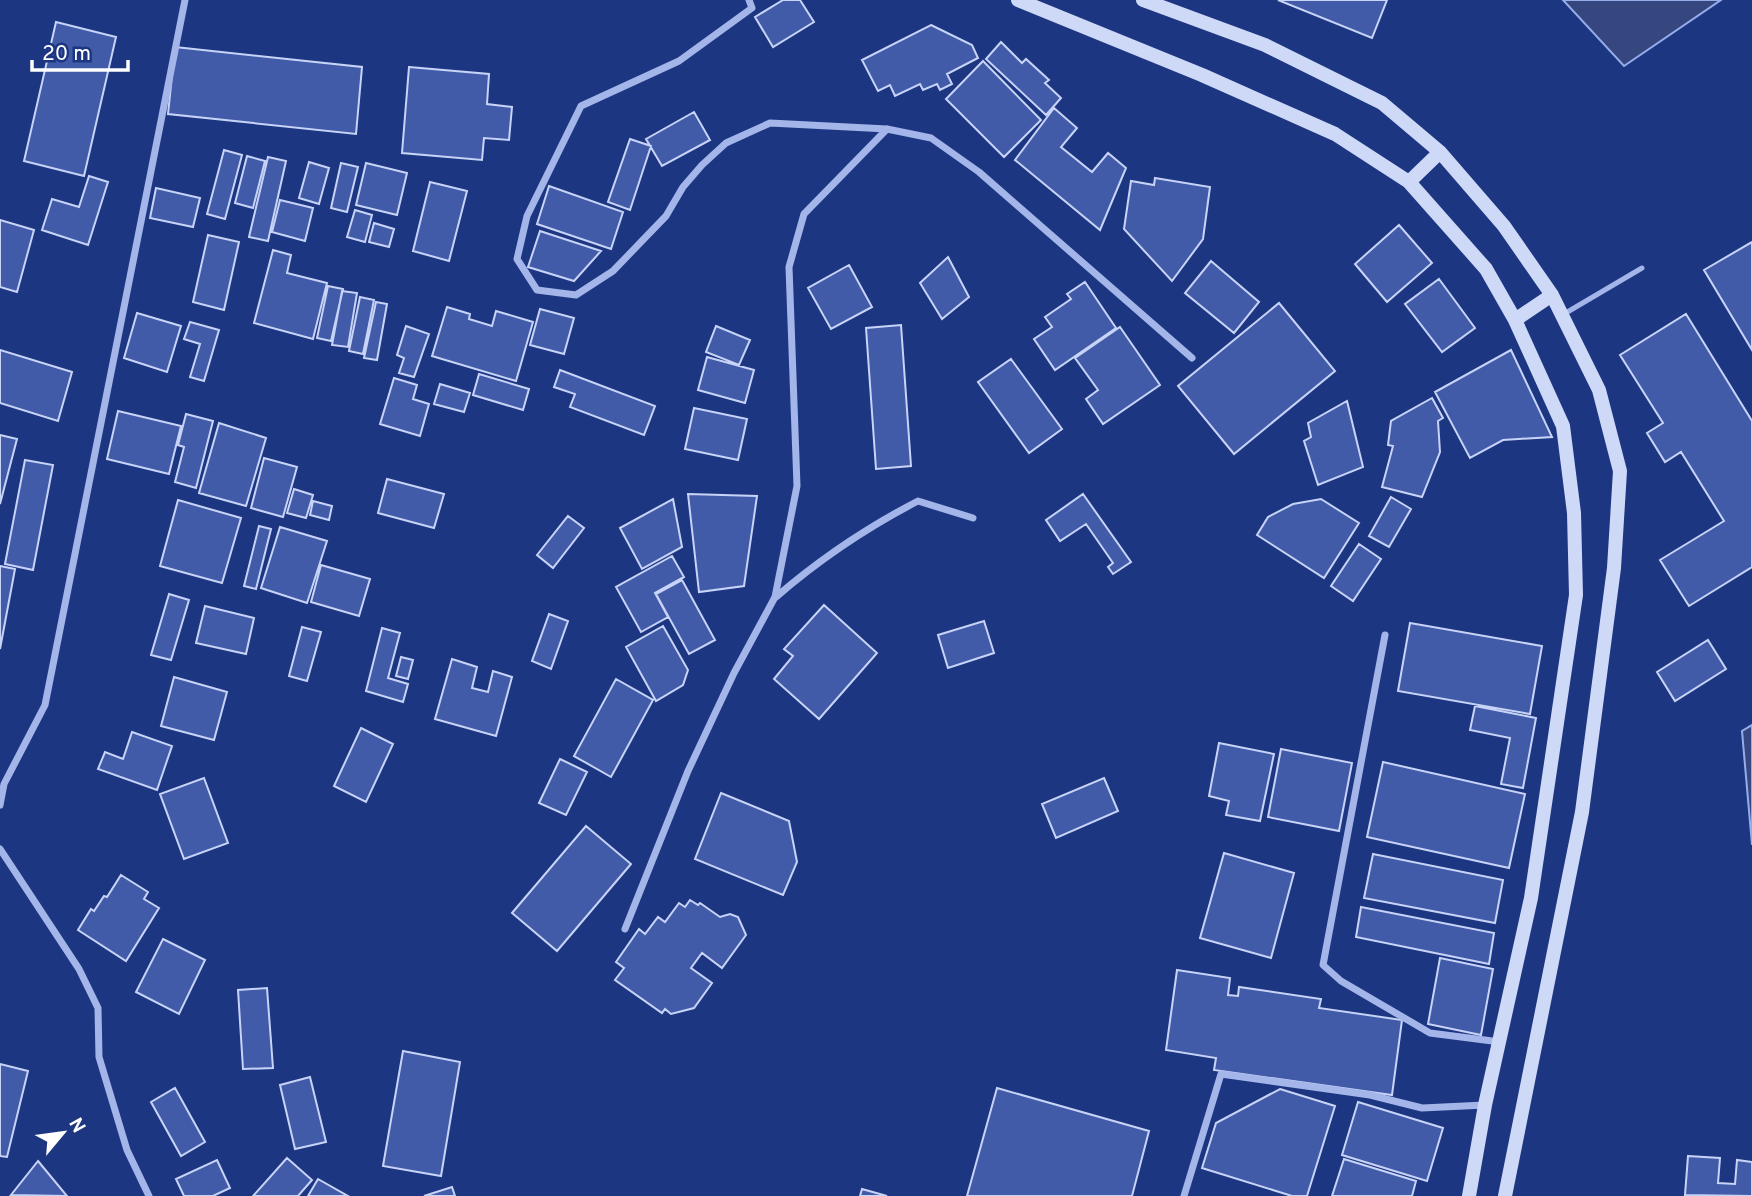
<svg xmlns="http://www.w3.org/2000/svg" width="1752" height="1196" font-family="Overpass,sans-serif">
<rect width="100%" height="100%" fill="#1d3681"/>
<path fill="#364780" stroke="#96adeb" stroke-width="2" d="M1563,0h158l-97,66z
M1752,725v120l-10,-114z"/>
<path fill="#425ba9" stroke="#c7d3f7" stroke-width="2" d="M783,0h17l14,22 -41,25 -18,-30z
M1278,0h109l-15,38z
M56,22l60,15 -32,139 -60,-15z
M931,25l41,20 6,13 -31,16 5,10 -12,6 -3,-6 -14,6 -3,-6 -25,12 -5,-11 -12,6 -16,-31z
M1001,42l21,21 4,-4 23,21 -4,3 16,15 -15,17 -60,-56z
M175,47l187,20 -6,67 -188,-20z
M983,61l58,59 -37,37 -58,-58z
M409,67l80,7 -2,30 25,3 -3,33 -25,-2 -2,22 -80,-7z
M1054,108l23,20 -16,19 31,25 16,-19 18,15 -26,62 -85,-70z
M694,112l16,28 -48,26 -16,-27z
M630,139l21,7 -21,64 -22,-8z
M224,150l18,5 -17,64 -18,-5z
M247,156l18,5 -12,47 -18,-5z
M268,157l18,4 -18,80 -19,-4z
M309,162l20,6 -10,36 -20,-6z
M341,163l17,4 -11,45 -16,-4z
M366,163l41,10 -10,42 -41,-10z
M89,176l19,6 -20,63 -46,-15 10,-31 27,8z
M1155,178l55,9 -7,52 -31,42 -48,-52 7,-48 23,4z
M430,182l37,9 -18,70 -36,-10z
M549,186l74,26 -12,37 -74,-25z
M156,188l44,10 -7,29 -43,-9z
M280,200l33,8 -8,33 -33,-9z
M355,210l17,5 -7,27 -18,-5z
M0,220l34,10 -17,62 -17,-5z
M374,223l20,6 -5,18 -20,-5z
M1399,225l33,38 -45,39 -32,-38z
M540,231l61,20 -27,30 -46,-14z
M208,235l31,7 -15,68 -31,-8z
M1752,242v108l-48,-80z
M273,250l18,5 -4,18 40,10 -14,56 -59,-16z
M948,257l21,40 -27,22 -22,-36z
M1211,261l48,41 -25,31 -49,-40z
M849,265l23,42 -41,22 -23,-41z
M1439,279l36,49 -33,24 -37,-48z
M1085,282l31,46 -61,42 -21,-31 18,-12 -7,-10 26,-18 -4,-5z
M328,286l15,3 -12,52 -14,-3z
M342,291l15,2 -9,54 -16,-2z
M360,297l14,3 -11,54 -14,-3z
M376,302l11,2 -10,56 -13,-2z
M1279,303l56,68 -101,83 -56,-68z
M447,307l23,7 -1,5 23,7 4,-15 37,11 -17,59 -84,-25z
M540,309l34,9 -10,36 -34,-9z
M137,313l44,13 -14,46 -43,-14z
M1686,314l66,107v146l-63,39 -29,-46 64,-39 -43,-69 -16,10 -18,-29 16,-10 -43,-68z
M190,322l29,8 -15,51 -14,-4 10,-33 -16,-5z
M901,325l10,141 -35,3 -10,-141z
M406,326l23,8 -15,43 -15,-4 5,-15 -7,-3z
M716,326l34,14 -11,25 -33,-13z
M1120,327l40,58 -57,39 -17,-25 12,-9 -23,-32z
M0,350l72,22 -14,49 -58,-18z
M1511,350l41,87 -49,3 -33,18 -35,-66z
M707,357l47,13 -9,33 -47,-13z
M1011,359l51,70 -33,24 -51,-71z
M560,370l95,36 -11,29 -74,-28 5,-13 -21,-7z
M479,374l50,15 -6,21 -50,-15z
M394,378l23,7 -4,14 16,5 -9,32 -40,-12z
M440,384l30,9 -6,19 -30,-8z
M1432,398l11,20 -5,3 2,31 -18,45 -40,-10 11,-41 -5,-1 3,-24z
M1347,401l16,66 -45,18 -14,-44 7,-4 -3,-14z
M694,408l53,11 -9,41 -53,-11z
M118,411l63,15 -12,48 -62,-15z
M186,414l27,7 -17,67 -21,-6 9,-35 -6,-2z
M219,423l47,15 -20,68 -47,-13z
M0,435l17,4 -17,65z
M264,458l33,9 -14,50 -32,-9z
M25,460l28,5 -20,105 -28,-6z
M387,479l57,15 -10,34 -56,-15z
M294,489l19,6 -7,23 -19,-5z
M688,494l69,2 -13,90 -45,6z
M1083,494l48,68 -18,12 -5,-7 5,-4 -27,-39 -26,17 -14,-21z
M1391,497l20,12 -22,38 -20,-11z
M673,499l9,48 -40,22 -22,-41z
M1321,499l38,24 -35,55 -67,-43 11,-18 25,-13z
M178,500l63,18 -19,65 -62,-17z
M313,501l19,5 -3,14 -19,-5z
M568,516l16,12 -31,40 -16,-13z
M259,526l12,3 -15,60 -12,-3z
M280,527l47,14 -20,62 -46,-15z
M1359,544l22,15 -28,42 -22,-15z
M672,556l12,21 -29,16 13,24 -27,15 -25,-45z
M321,565l49,14 -11,37 -48,-14z
M0,566l15,3 -15,80z
M682,580l33,60 -26,14 -33,-60z
M169,594l20,6 -18,60 -20,-5z
M824,605l53,48 -58,66 -45,-40 19,-23 -9,-7z
M205,606l49,12 -8,36 -50,-11z
M549,614l19,7 -17,48 -19,-8z
M984,621l10,32 -46,15 -10,-33z
M1410,623l132,23 -12,68 -132,-23z
M663,626l25,44 -5,15 -27,16 -30,-54z
M302,627l19,5 -14,49 -18,-5z
M382,628l18,5 -12,45 20,6 -5,18 -37,-11z
M1708,640l18,29 -51,32 -18,-29z
M401,657l12,3 -5,19 -12,-3z
M452,659l25,8 -5,21 16,4 5,-21 19,6 -16,59 -61,-17z
M174,677l53,15 -13,48 -53,-14z
M616,679l37,21 -42,77 -37,-21z
M1475,706l61,12 -13,70 -22,-4 9,-46 -40,-8z
M361,728l32,16 -27,58 -32,-16z
M132,732l40,14 -15,44 -59,-21 7,-17 18,7z
M1219,743l55,11 -14,67 -34,-6 3,-14 -20,-5z
M1281,749l71,14 -13,68 -71,-14z
M560,759l27,13 -21,43 -27,-12z
M1383,762l142,32 -16,74 -142,-31z
M204,778l24,65 -44,16 -24,-65z
M1104,778l14,33 -62,27 -14,-34z
M721,793l68,28 8,41 -14,33 -88,-36z
M586,826l45,38 -74,87 -45,-38z
M1224,853l70,20 -23,85 -71,-20z
M1373,854l130,26 -8,43 -131,-25z
M121,875l27,17 -4,7 15,9 -33,53 -48,-31 13,-21 3,2 10,-15 3,1z
M690,900l8,5 2,-2 20,14 10,-3 8,3 8,18 -24,33 -20,-15 -11,15 21,15 -18,25 -23,6 -6,-5 -3,4 -47,-33 9,-12 -8,-6 23,-33 6,5 13,-17 7,5 14,-19 6,4z
M1361,907l133,26 -5,31 -133,-27z
M163,939l42,21 -26,54 -43,-22z
M1440,958l53,11 -12,66 -53,-11z
M1177,970l53,8 -2,17 10,1 1,-9 82,12 -2,9 83,12 -10,75 -178,-25 2,-12 -50,-8z
M267,988l6,80 -30,1 -5,-79z
M403,1051l57,11 -19,114 -58,-10z
M0,1064l28,7 -21,86 -7,-1z
M310,1077l16,65 -31,7 -15,-64z
M175,1088l30,54 -24,14 -30,-54z
M997,1088l152,43 -17,65h-165z
M1280,1089l55,17 -28,90h-15l-90,-28 14,-45z
M1358,1102l85,26 -16,53 -85,-26z
M1688,1156l32,2 -2,25 17,1 2,-24 15,2v34l-67,-1z
M287,1158l25,22 -14,16h-45z
M1344,1159l72,22 -4,15h-80z
M217,1160l13,28 -17,8h-29l-8,-17z
M38,1161l29,35 -56,-1z
M318,1179l30,17h-40z
M452,1187l3,9h-31z
M862,1189l25,7h-27z"/>
<g fill="none" stroke-linecap="round" stroke-linejoin="round">
<path stroke="#a3b5e9" stroke-width="5" d="M1564,314l78,-46"/>
<path stroke="#a3b5e9" stroke-width="7" d="M749,0l3,8 -73,53 -98,45 -54,110 -10,43 20,31 39,5 37,-24 53,-55 17,-29 19,-22 24,-22 44,-20 117,6 44,9 48,34 213,186
M776,597c45,-39 90,-69 142,-96l55,17
M1385,635l-62,330 18,16 89,52 70,9
M0,805l4,-21 41,-79 140,-705
M0,849l79,120 19,39 1,49 28,93 22,46
M625,929l63,-158 46,-98 41,-76 22,-111 -8,-219 15,-53 83,-85
M1184,1196l37,-122 149,21 52,13 63,-3"/>
<path stroke="#ced8f7" stroke-width="14" d="M1018,0l184,75 133,59 74,48 77,87 29,51 48,106 11,87 2,82 -45,303 -46,207 -16,91
M1143,0l122,45 117,58 58,49 64,74 48,69 47,95 21,81 -6,97 -32,244 -77,384
M1409,182l31,-30
M1515,320l37,-25"/>
</g>
<g transform="translate(63 1133) rotate(61)" stroke="#1d3681" stroke-width="5" paint-order="stroke">
<path d="M0-5L12 26L0 18L-12 26Z" fill="#ffffff"/>
<text y="-10" font-size="19" font-weight="bold" text-anchor="middle" fill="#ffffff">N</text>
</g>
<path d="M32 60v10h96v-10" fill="none" stroke="#ffffff" stroke-width="3.5"/>
<text x="42" y="60" font-size="21" fill="#ffffff" stroke="#1d3681" stroke-width="5" paint-order="stroke">20 m</text>
</svg>
